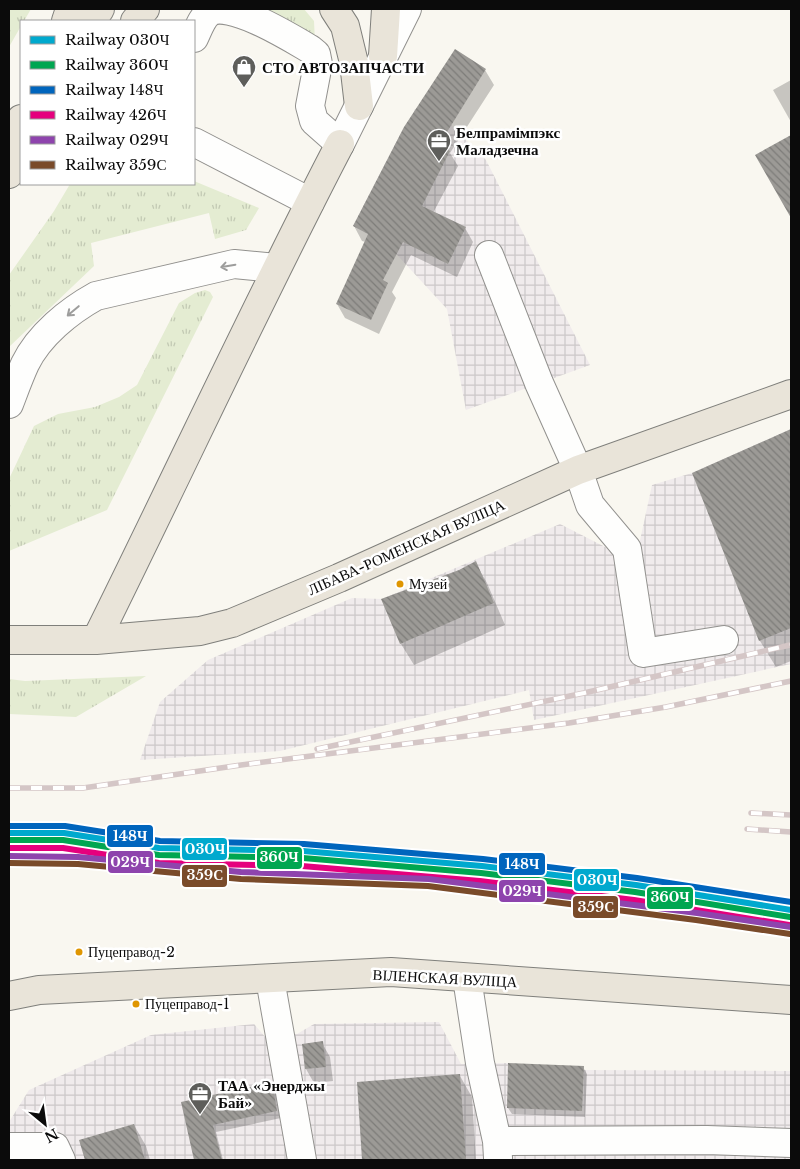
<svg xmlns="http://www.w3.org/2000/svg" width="800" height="1169" font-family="'Libre Baskerville',serif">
<defs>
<pattern id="industrial-grid" width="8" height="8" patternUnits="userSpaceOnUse" patternTransform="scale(1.25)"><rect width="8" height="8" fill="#f0ebec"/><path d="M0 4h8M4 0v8" fill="none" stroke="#ccc8c9"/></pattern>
<pattern id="grass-tufts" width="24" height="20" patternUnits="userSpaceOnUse" patternTransform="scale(1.25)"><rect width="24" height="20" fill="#e4ecd2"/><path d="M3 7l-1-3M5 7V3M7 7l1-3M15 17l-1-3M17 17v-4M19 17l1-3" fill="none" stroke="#c2c9b3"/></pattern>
<pattern id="building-back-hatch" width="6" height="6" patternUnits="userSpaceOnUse" patternTransform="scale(1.25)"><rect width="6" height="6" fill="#9c9a96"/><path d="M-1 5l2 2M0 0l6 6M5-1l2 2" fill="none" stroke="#7d7c79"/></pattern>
</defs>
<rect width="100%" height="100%" fill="#f9f7f0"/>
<path fill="url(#industrial-grid)" d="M415,109l36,16 35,35 104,205 -124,45 -19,-101 -60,-65 -34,-18 51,-99 4,1z
M791,429v235l-257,56 -5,-30 -249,61 -140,9 20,-58 48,-42 144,-62 30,1 178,-75 57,29 22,-8 13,-60 40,-12z
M439,1022l22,42 47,-1 75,7 208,1v89h-769l-13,-25v-13l20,-32 122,-55 103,-11 13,15 30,-5 17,-10z"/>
<path fill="url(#grass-tufts)" d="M9,9h22l-7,12h-3v5l-12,21z
M265,9h39l10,12 1,21z
M194,181l65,27 -13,22 -31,9 -6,-26 -118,30 3,23 -85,81v-72l45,-64 16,-27h124z
M205,290l5,2 3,5 -106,213 -98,41v-72l25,-53 24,-12 37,-7 24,-10 18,-12 42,-82 16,-10z
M146,676l-70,41 -67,-3v-35l16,2z"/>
<path fill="#0003" d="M455,51l30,19 9,15 -44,68 8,13 -25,47 32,15 8,14 -16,35 -46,-22 -19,37 4,6 -17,36 -34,-16 -8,-14 29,-62 -4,-1 -8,-15z
M791,80v42l-18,-32z
M791,136v80l-34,-61z
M788,432l3,6v223l-15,6 -16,-26z
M475,562l12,21 18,42 -91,40 -13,-21 -18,-44 77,-29z
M322,1043l8,14 3,24 -19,2 -8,-14z
M583,1067l4,7 -2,43 -73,-3 -4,-6z
M460,1076l12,21 4,63h-112l-6,-77z
M272,1083l4,7 5,28 -65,14 7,28h-28l-13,-57z
M134,1125l12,21 4,14h-64l-6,-19z"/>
<path fill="url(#building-back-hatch)" d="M455,49l31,20 -47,76 11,6 -28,55 44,21 -18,37 -45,-22 -20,38 5,3 -17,37 -35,-16 32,-70 -15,-8 51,-99z
M791,135v83l-36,-63z
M791,429v199l-32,13 -67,-168z
M476,561l18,42 -94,41 -19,-45 78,-29z
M323,1041l3,26 -21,2 -3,-25z
M508,1063l76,3 -2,45 -75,-3z
M460,1074l6,86h-104l-5,-78z
M272,1082l5,29 -64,14 9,35h-28l-13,-58z
M134,1124l11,36h-60l-6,-20z"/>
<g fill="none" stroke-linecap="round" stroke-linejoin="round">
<g stroke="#92918e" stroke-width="30">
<path id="minor" d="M194,38c4,-8 8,-21 16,-26 20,-12 81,26 100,37l6,5 2,10 -8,42 4,15 26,23 67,-135
M194,142l116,60
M489,255l50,128 39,87 12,35 37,44 16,104 81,-13
M9,404c5,-13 10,-27 16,-40 14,-29 44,-53 71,-68l138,-32 42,4
M467,978l13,85 17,78 1,17
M270,979l32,181
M497,1141l210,-1 84,3
M9,1147h46l6,13"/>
</g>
<g stroke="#7f7f7b" stroke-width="30">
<path id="major" d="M334,9l11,17 9,37 5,43
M66,21l4,-12
M92,21l8,-12
M135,21l10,-12
M383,56l3,-47
M9,146l12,-27
M9,174l12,-15
M9,640h87l104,-9 32,-8 107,-45 239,-108 213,-76
M96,640c82,-165 159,-333 244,-496
M9,996l30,-6 352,-18 400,28"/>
</g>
<use href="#minor" stroke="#fefefd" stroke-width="28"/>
<use href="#major" stroke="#e9e4d9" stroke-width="28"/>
<g stroke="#d4c6c6" stroke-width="5.5">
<path id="rail" d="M317,749l267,-56 206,-48
M9,788h74l158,-23 328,-42 97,-16 125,-26
M751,813l40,2
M747,829l44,3
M9,848l69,9"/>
</g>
<use href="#rail" stroke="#fff" stroke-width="4" stroke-dasharray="11" stroke-linecap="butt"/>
<g stroke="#fff" stroke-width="10">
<path id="rail-1" d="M9,833h55l95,15 144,3 179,15 154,19 155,25"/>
</g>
<g stroke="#fff" stroke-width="10">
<path id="rail-2" d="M9,840h54l96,15 144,3 178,15 154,19 155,25"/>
</g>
<g stroke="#fff" stroke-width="10">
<path id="rail-3" d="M9,826h56l95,15 144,3 179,15 154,19 154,24"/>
</g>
<g stroke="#fff" stroke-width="10">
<path id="rail-4" d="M9,848h54l96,15 143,3 178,15 154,19 155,25"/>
</g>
<g stroke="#fff" stroke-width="10">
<path id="rail-5" d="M9,856l69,1 163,15 188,7 268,34 94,14"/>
</g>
<g stroke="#fff" stroke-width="10">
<path id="rail-6" d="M9,863l69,1 163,15 187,7 268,34 94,14"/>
</g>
<use href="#rail-1" stroke="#00a9ce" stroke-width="6"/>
<use href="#rail-2" stroke="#00a651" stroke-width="6"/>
<use href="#rail-3" stroke="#0065bd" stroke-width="6"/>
<use href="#rail-4" stroke="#e5007d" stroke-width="6"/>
<use href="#rail-5" stroke="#8e44ad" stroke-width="6"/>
<use href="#rail-6" stroke="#7a4b2a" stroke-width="6"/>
</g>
<defs><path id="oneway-shaft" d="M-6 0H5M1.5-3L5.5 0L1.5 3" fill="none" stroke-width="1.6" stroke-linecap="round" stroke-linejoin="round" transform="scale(1.25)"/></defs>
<g stroke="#9d9d9c">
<use href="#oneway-shaft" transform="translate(228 266) rotate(170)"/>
<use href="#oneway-shaft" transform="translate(73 311) rotate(140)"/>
</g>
<defs>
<g id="shop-pin" transform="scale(1.25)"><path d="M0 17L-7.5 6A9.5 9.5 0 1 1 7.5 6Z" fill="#5e5e5b" stroke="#fff"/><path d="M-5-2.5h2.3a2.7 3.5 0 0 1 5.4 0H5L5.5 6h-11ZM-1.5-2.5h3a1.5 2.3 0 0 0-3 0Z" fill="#fff"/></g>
<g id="office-pin" transform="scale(1.25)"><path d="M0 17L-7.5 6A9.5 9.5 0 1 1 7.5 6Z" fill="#5e5e5b" stroke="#fff"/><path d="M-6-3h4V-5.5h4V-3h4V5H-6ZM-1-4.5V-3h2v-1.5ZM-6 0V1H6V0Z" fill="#fff"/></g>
</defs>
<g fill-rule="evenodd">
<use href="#shop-pin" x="244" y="67"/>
<use href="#office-pin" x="439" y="141"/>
<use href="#office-pin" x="200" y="1094"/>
</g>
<g fill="#df9601" stroke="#fff" stroke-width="2">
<circle cx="400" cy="584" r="4.5"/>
<circle cx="79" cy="952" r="4.5"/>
<circle cx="136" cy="1004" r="4.5"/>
</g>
<g text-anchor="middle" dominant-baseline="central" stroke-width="5" stroke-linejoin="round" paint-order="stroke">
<g font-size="14" fill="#0b0b0b" stroke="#fff" text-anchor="start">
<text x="409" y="584">Музей</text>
<text x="88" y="952">Пуцеправод-2</text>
<text x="145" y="1004">Пуцеправод-1</text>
</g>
<g font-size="15" font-weight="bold" fill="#0b0b0b" stroke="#fff" text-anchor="start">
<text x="262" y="67">СТО АВТОЗАПЧАСТИ</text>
<text x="456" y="132">Белпрамімпэкс<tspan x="456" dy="17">Маладзечна</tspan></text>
<text x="218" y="1085">ТАА «Энерджы<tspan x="218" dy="17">Бай»</tspan></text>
</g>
<g font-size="15" fill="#0b0b0b" stroke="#fff">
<text transform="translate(406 547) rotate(-24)">ЛІБАВА-РОМЕНСКАЯ ВУЛІЦА</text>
<text transform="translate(445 978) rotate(3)">ВІЛЕНСКАЯ ВУЛІЦА</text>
</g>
</g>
<g stroke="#fff" stroke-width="2">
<rect x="106" y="824" width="48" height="24" rx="5" fill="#0065bd"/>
<rect x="181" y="837" width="47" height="24" rx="5" fill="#00a9ce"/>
<rect x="256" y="846" width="47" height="24" rx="5" fill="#00a651"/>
<rect x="107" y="850" width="47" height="24" rx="5" fill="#8e44ad"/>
<rect x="498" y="852" width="48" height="24" rx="5" fill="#0065bd"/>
<rect x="181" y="864" width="47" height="24" rx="5" fill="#7a4b2a"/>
<rect x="573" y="868" width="47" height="24" rx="5" fill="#00a9ce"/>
<rect x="498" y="879" width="48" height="24" rx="5" fill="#8e44ad"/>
<rect x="646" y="886" width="48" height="24" rx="5" fill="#00a651"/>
<rect x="572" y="895" width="47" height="24" rx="5" fill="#7a4b2a"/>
</g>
<g font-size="14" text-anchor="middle" font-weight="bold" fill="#fff">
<text x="130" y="841">148Ч</text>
<text x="205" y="854">030Ч</text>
<text x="279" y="862">360Ч</text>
<text x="130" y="867">029Ч</text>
<text x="522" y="869">148Ч</text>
<text x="205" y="880">359С</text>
<text x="597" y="885">030Ч</text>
<text x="522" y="896">029Ч</text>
<text x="670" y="902">360Ч</text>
<text x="596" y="912">359С</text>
</g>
<rect width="800" height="1169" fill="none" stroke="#0b0b0b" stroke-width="20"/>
<rect x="20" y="20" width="175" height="165" fill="#ffffff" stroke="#9d9d9d"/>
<rect x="30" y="36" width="25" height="8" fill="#00a9ce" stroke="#9d9d9d"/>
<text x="65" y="45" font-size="15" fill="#0b0b0b">Railway 030Ч</text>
<rect x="30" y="61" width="25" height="8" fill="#00a651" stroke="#9d9d9d"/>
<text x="65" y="70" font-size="15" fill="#0b0b0b">Railway 360Ч</text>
<rect x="30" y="86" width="25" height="8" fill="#0065bd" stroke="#9d9d9d"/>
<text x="65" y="95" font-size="15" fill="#0b0b0b">Railway 148Ч</text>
<rect x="30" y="111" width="25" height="8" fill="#e5007d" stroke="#9d9d9d"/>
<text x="65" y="120" font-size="15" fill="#0b0b0b">Railway 426Ч</text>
<rect x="30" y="136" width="25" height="8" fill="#8e44ad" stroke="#9d9d9d"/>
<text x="65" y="145" font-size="15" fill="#0b0b0b">Railway 029Ч</text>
<rect x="30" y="161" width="25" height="8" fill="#7a4b2a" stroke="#9d9d9d"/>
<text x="65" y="170" font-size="15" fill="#0b0b0b">Railway 359С</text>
<g transform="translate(45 1124) rotate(151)" stroke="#ffffff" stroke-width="4" paint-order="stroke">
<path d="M0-4L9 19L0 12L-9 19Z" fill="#0b0b0b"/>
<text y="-8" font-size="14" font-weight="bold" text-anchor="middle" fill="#0b0b0b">N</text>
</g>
</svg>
